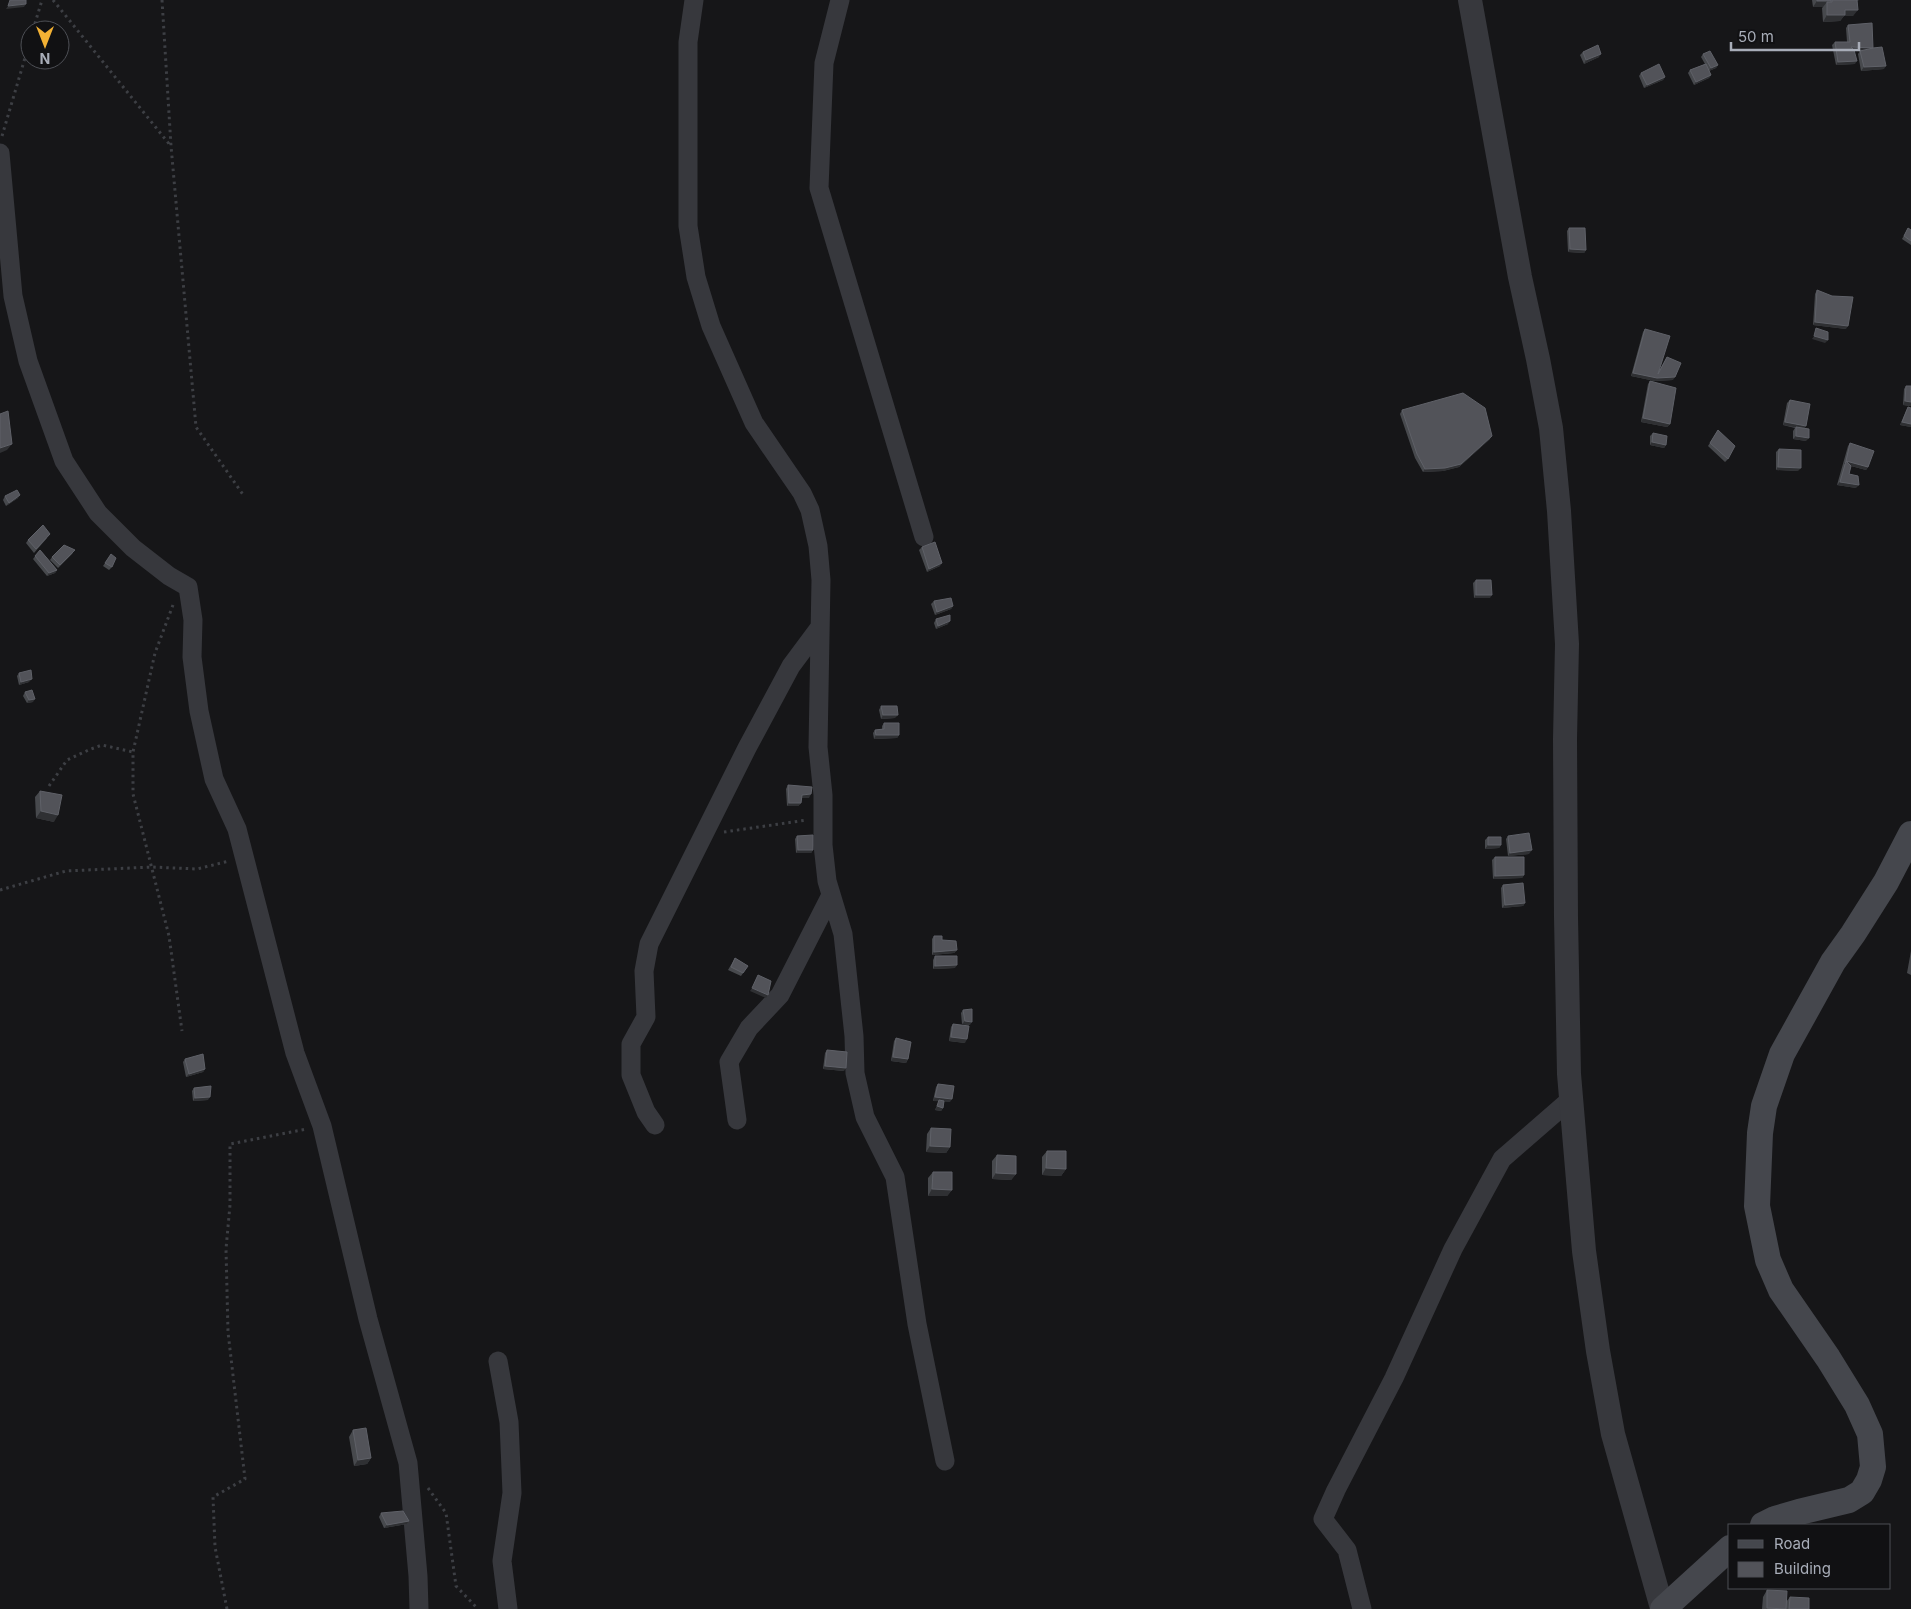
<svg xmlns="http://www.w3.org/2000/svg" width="1911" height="1609" font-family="Inter,sans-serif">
<rect width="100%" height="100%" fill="#161618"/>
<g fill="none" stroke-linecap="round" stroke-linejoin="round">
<path stroke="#3d3f44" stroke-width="3" stroke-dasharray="2.5 4" stroke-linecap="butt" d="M53,0l117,145
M162,0l9,146 25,281 48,69
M33,30l9,-30
M2,136l28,-95
M173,605l-18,48 -22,99v42l36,142 13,95
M49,786l18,-26 24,-11 11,-4 31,7
M724,832l83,-12
M0,890l66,-19 86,-4 45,2 32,-8
M428,1488l18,25 10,73 22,23
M227,1609l-12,-62 -2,-50 32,-18 -17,-147 -2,-83 4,-44v-61l77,-15"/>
<path stroke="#37383d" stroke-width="19" d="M694,0l-6,42v184l8,51 15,49 43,97 48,70 8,17 8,36 3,34 -3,167 5,48v50l4,36 16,53 11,102 1,37 10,44 30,60 22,147 28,137
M840,0l-16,63 -5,125 105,349
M0,153l13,143 15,65 36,100 34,52 35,35 36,28 19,11 5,33 -1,37 7,54 15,68 23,50 58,224 27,73 46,193 40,144 10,113 1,33
M737,1120l-8,-58 20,-34 31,-33 51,-100
M655,1125l-9,-13 -15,-37v-31l15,-27 -2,-46 5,-27 98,-196 44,-82 29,-39
M498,1361l11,61 3,71 -10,68 6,48
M1362,1609l-15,-59 -24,-31 13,-29 58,-112 59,-129 49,-90 69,-60"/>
<path stroke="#37383d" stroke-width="24" d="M1470,0l50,277 18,82 13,69 8,83 8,133 -2,95 1,178 3,157 15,177 14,100 15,83 49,174"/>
<path stroke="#45474d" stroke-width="26" d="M1763,1525l12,-6 24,-7 50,-12 13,-8 7,-12 4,-13 -3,-33 -13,-29 -29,-47 -47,-68 -13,-30 -11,-54 3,-73 4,-27 18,-52 51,-92 20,-28 33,-52 25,-48
M1663,1609l67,-61"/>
</g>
<path fill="#47494d" d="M1812,0h47l-2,1 -4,15h-9l-4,5 -17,1 -1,-14 1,-1h-10z
M1848,25l25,23 11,21 -23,2 -3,-17 2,-3h1l-7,-1 1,14 -19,1 -4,-20 3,-3h12l-1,-14z
M1583,52l16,5 -15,7 -4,-9z
M1703,54l15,11 -2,3 -7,3 2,4 -2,3 -15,7 -6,-12 2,-3 15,-6 -4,-7z
M1641,73l24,4 -2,3 -19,8 -5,-12z
M1569,228l17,22 -2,3 -16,-1 -1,-21z
M1908,228l3,2v15l-9,-6z
M1817,290l29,39 -33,-4 2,-31z
M1645,329l14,42 8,-14 6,23 -18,1 -24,-5 12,-44z
M1650,381l20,43 -3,3 -26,-5 7,-38z
M1906,386h5v20l-8,-1 1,-16z
M1790,400l14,28 2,13 -13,-2v-8l2,-3 -12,-3 4,-22z
M1908,407l3,20 -11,-2 6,-14z
M1402,410l88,29 -31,28 -16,4 -20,1 -8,-14 -15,-44z
M1718,430l10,29 -3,3 -17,-16z
M1653,433l13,12 -2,3 -14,-3v-9z
M1850,443l18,24 -2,3 -15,-4 -2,8 7,14 -19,-3 11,-39z
M1779,449l19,22 -22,-1v-18z
M5,496l13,2 -12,8 -3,-6z
M47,538l-13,15 -8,-10 2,-3z
M922,547l18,19 -13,6 -8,-22z
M40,550l17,20 -2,3 -8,3 -14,-17z
M73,553l-15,15 -8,-8 2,-3z
M111,554l1,13 -3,3 -6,-4z
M1476,580l14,18h-16l-1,-15z
M934,601l19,5 -2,3 -16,6 -4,-11z
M936,619l12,5 -12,5 -2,-6z
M19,673l10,9 -10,3 -2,-9z
M25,692l8,10 -6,1 -4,-7z
M881,706l14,12 -14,1 -2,-9z
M884,723l15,12 -2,3 -23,1 -1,-6 2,-3 7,-1v-3z
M788,785l21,13h-7l-1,5 -3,3h-11l-1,-17z
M40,791l14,31 -18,-4 -1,-21z
M797,836l16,14 -2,3h-15l-1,-14z
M1508,836l21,18 -21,2 -2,-17z
M1488,837l13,8 -2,3 -14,1v-9z
M1495,857l29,18 -2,3 -29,1 -1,-19z
M1503,885l22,18 -2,3 -21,2 -1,-20z
M934,936l23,14 -3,3 -22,2v-16z
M1911,951v24l-4,-2z
M935,956l20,12 -22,1v-9z
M735,958l13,8 -7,10 -13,-6z
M963,1010l7,15 -8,-1 -1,-11z
M953,1024l12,19 -16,-2 2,-14z
M896,1038l12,21 -2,4 -15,-2 3,-20z
M827,1050l17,21 -21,-2 2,-16z
M185,1059l20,10 -2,3 -17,5 -3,-15z
M938,1084l12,18 -6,-1 -1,7 -2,3 -6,-1 4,-9h-6l3,-14z
M194,1088l14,12 -15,1 -1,-10z
M931,1128l19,19 -4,6 -20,-1 1,-18z
M1047,1151l19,18 -5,7 -19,-1v-18z
M997,1155l19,19 -5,6 -19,-1v-18z
M933,1172l19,18 -5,6h-19v-18z
M353,1430l18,28 -4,6 -13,2 -5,-29z
M381,1513l28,8 -2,3 -23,4 -5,-11z
M1767,1590l19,12 4,-5 19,12h-47l1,-12z"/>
<path fill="#2f3033" d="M1831,0l-4,7v-5l-4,5h-10l4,-6z
M26,4l-2,3 -18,2 2,-3z
M1845,10h13l-5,6h-9l-4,5 -17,1 4,-7z
M1851,47l22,1 -2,3 -23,-1z
M1601,54l-2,3 -15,7 2,-4z
M1857,61l-2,3 -19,1 2,-3z
M1718,65l-2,3 -7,3 2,-3z
M1886,66l-2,3 -23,2 3,-4z
M1711,75l-2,3 -15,7 2,-3z
M1665,77l-2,3 -19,8 3,-3z
M1570,249l16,1 -2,3 -16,-1z
M1815,322l33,4 -2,3 -33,-4z
M1814,336l14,4 -3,3 -13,-4z
M1633,373l42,4 -2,3 -18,1 -24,-5z
M1905,401l6,1v4l-8,-1z
M1643,418l27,6 -3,3 -26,-5z
M1785,422l21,4 -2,3 -21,-4z
M1902,422l9,2v3l-11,-2z
M1492,436l-2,3 -31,28 -16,4 -20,1 2,-3z
M1796,436l13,2 -3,3 -13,-2z
M1652,442l14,3 -2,3 -14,-3z
M12,444l-5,6 -7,3v-5z
M1846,461l22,6 -2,3 -22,-6z
M1778,467l23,1 -3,3 -22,-1z
M1840,482l19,3 -3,3 -19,-3z
M20,495l-2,3 -12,8 3,-3z
M942,563l-2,3 -13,6 2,-3z
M57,570l-2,3 -8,3 2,-3z
M1476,595h16l-2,3h-16z
M953,606l-2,3 -16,6 2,-3z
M950,621l-2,3 -12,5 2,-3z
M32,679l-3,3 -10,3 2,-3z
M35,699l-2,3 -6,1 2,-3z
M883,715h15l-3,3 -14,1z
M876,735h23l-2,3 -23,1z
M811,794l-2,4h-9l2,-3z
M789,803h12l-3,3h-11z
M41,811l17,4 -4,7 -18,-4z
M1488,845h13l-2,3 -14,1z
M798,850h15l-2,3h-15z
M1532,850l-3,4 -21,2 2,-3z
M1524,875l-2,3 -29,1 2,-3z
M1525,903l-2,3 -21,2 3,-3z
M957,950l-3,3 -22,2 2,-3z
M957,965l-2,3 -22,1 2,-3z
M752,988l16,7 -2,3 -16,-7z
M965,1021l7,1 -2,3 -8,-1z
M951,1037l16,2 -2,4 -16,-2z
M893,1057l15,2 -2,4 -15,-2z
M825,1066l21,2 -2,3 -21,-2z
M205,1069l-2,3 -17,5 3,-3z
M210,1097l-2,3 -15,1 2,-3z
M935,1097l17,2 -2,3 -17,-1z
M937,1106l6,2 -2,3 -6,-1z
M930,1146l20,1 -4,6 -20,-1z
M1046,1168l20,1 -5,7 -19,-1z
M996,1173l20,1 -5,6 -19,-1z
M932,1189l20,1 -5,6h-19z
M371,1458l-4,6 -13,2 4,-6z
M409,1521l-2,3 -23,4 3,-3z"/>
<path fill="#525359" stroke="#5f6168" d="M10,0h16v4l-18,2z
M1817,0h14v1h-14z
M1832,0h25l1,10h-13v5h-18v-13h5z
M1872,23l1,25 9,-1 4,19 -22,1 -4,-16 13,-3 -22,-1 3,3 3,11 -19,1 -3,-20h15l-2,-17z
M1598,45l3,9 -15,6 -3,-8z
M1710,51l8,14 -7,3 -8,-14z
M1659,64l6,13 -18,8 -6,-12z
M1706,64l5,11 -15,7 -6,-12z
M1569,228h16l1,22 -16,-1z
M1908,228l3,2v11l-7,-5z
M1817,290l15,6 21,1 -5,29 -33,-4z
M1816,328l12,4v8l-14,-4z
M1645,329l25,7 -12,38 9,-17 14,6 -6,14 -18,1 -24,-5z
M1650,381l26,7 -6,36 -27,-6z
M1906,386h5v16l-6,-1z
M1463,393l22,15 7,28 -31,28 -16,4 -20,1 -8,-15 -15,-44z
M1790,400l20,4 -4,22 -21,-4z
M1908,407l3,1v16l-9,-2z
M8,411l4,33 -12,4v-34z
M1796,427l13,2v9l-13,-2z
M1718,430l17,16 -7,13 -18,-16z
M1653,433l14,3 -1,9 -14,-3z
M1850,443l24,8 -6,16 -22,-6z
M1779,449l22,1v18l-23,-1z
M1846,461l5,5 -2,8 9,2 1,9 -19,-3z
M17,490l3,5 -11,8 -4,-7z
M43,525l7,9 -14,15 -8,-9z
M935,542l7,21 -13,6 -7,-22z
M64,545l11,5 -15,15 -8,-8z
M40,550l17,20 -8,3 -14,-17z
M111,554l5,4 -4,9 -7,-4z
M1476,580h15l1,15h-16z
M951,598l2,8 -16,6 -3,-11z
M950,615v6l-12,5 -2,-7z
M31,670l1,9 -11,3 -2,-9z
M32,690l3,9 -6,1 -4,-8z
M881,706h16l1,9h-15z
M884,723h15v12h-23l-1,-5 9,-1z
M788,785l24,2 -1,7 -9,1 -1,8h-12z
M40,791l22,4 -4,20 -17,-4z
M1529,833l3,17 -22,3 -2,-17z
M813,835v15h-15l-1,-14z
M1488,837h13v8h-13z
M1495,857h29v18l-29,1z
M1523,883l2,20 -20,2 -2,-20z
M934,936h8v4l14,1 1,9 -23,2z
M935,956h22v9l-22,1z
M735,958l13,8 -5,7 -12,-6z
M758,975l13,6 -3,14 -16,-7z
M972,1009v13l-7,-1 -2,-11z
M953,1024l16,2 -2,13 -16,-2z
M896,1038l15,4 -3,17 -15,-2z
M827,1050l20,2 -1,16 -21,-2z
M203,1054l2,15 -16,5 -4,-15z
M938,1084l16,2 -2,13 -17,-2z
M211,1086l-1,11 -15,1 -1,-10z
M939,1100l5,1 -1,7 -6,-2z
M931,1128l20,1 -1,18 -20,-1z
M1047,1151h19v18l-20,-1z
M997,1155l19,1v18l-20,-1z
M933,1172h19v18l-20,-1z
M366,1428l5,30 -13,2 -5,-30z
M403,1511l6,10 -22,4 -6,-12z
M1767,1590l20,1 -1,18 -19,-1z
M1790,1597l19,1v11h-20z"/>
<rect x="1728" y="1524" width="162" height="65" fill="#111113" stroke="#4d4f55"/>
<rect x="1738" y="1540" width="25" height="8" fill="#45474d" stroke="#4d4f55"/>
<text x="1774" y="1549" font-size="15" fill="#a8adb8">Road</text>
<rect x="1738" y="1562" width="25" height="15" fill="#525359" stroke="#4d4f55"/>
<text x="1774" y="1574" font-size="15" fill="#a8adb8">Building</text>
<g transform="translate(45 45) rotate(180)"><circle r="24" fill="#111113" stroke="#4d4f55"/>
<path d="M0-4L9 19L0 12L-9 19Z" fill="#f2b134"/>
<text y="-8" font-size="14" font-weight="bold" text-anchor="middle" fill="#a8adb8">N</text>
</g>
<path d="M1731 42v8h128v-8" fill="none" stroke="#a8adb8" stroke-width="2.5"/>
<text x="1738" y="42" font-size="15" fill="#a8adb8" stroke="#111113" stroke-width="4" paint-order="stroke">50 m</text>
</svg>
